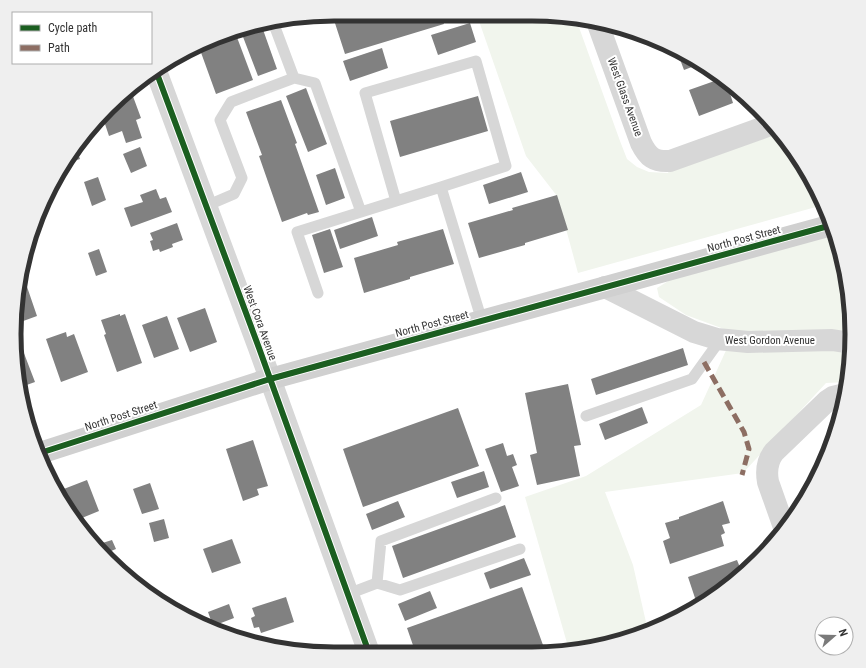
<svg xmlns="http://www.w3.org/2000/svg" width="866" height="668" font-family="'Roboto Condensed',sans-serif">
<rect width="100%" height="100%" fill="#fff"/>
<path fill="#f1f5ed" d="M470,14l83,1 23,4 44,122 7,18 10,8 12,5 19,1 3,-6 106,-38 32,45 14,31 -245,68 -21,-77 -31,-40 -47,-135z
M836,234l13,58 2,63 -4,27 -21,1 -83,90 -138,19 28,73 15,66 -13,6 -66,13 -44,-153 61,-21 115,-71 27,-59 -4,-17 -38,-14 -27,-18 -2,-9 13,-8z"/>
<path fill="#818181" d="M342,14h99l3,10 -99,30 -12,-37z
M470,23l6,19 -38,13 -7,-20z
M261,24l16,45 -19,7 -18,-47 11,-4z
M235,32l18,48 -37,14 -17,-47z
M382,48l6,20 -38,13 -7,-20z
M678,54l18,10 1,1 -13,5z
M723,78l6,4 1,4 -2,1 5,16 -34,13 -10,-26z
M306,88l21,56 -19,8 -22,-56z
M131,91l10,27 -5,2 6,18 -16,5 -4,-12 -13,5 -7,-21 6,-7 20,-16z
M478,96l10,35 -88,26 -10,-36z
M281,100l16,43 -2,1 24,68 -11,3 -1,-2 -25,9 -23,-66 3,-1 -16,-43z
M140,147l7,19 -16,7 -8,-19z
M76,148l4,11 -16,5z
M335,168l10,30 -19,7 -10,-30z
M521,172l7,20 -39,12 -6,-19z
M98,177l8,23 -14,6 -8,-24z
M156,189l4,10 6,-2 6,15 -41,15 -7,-19 19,-6 -3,-7z
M557,195l11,35 -43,13v2l-46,13 -11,-35 45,-13 -1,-2z
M372,217l6,19 -38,13 -6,-19z
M177,223l6,17 -11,4 1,3 -13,5 -1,-3 -6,2 -3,-10 3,-1 -3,-7z
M330,229l13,38 -19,6 -12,-38z
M443,229l11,35 -44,13v2l-46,14 -10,-35 44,-13 -1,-3z
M99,249l8,23 -11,4 -8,-23z
M21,278h3l13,38 -22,8z
M205,308l12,34 -27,10 -13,-34z
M120,314v2l5,-2 17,49 -25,9 -13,-37 2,-1 -5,-14z
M167,316l12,33 -25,9 -12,-33z
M66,332l1,5 7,-3 14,38 -27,10 -15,-43z
M17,335l18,47 -14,5 -7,-51z
M683,348l5,17 -92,30 -5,-16z
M568,384l13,61 -7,1 6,30 -43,9 -7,-30 7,-2 -12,-60z
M642,407l6,16 -43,17 -6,-16z
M458,408l21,58 -116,41 -20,-58z
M253,440l15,46 -11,3 2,6 -16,6 -17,-52z
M503,443l4,13 6,-2 4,11 -5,2 7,19 -18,6 -16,-43z
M484,471l5,16 -32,11 -6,-16z
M87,480l12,31 -22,9 -21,-28z
M150,483l9,26 -17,5 -9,-25z
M398,501l7,16 -33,13 -6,-16z
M723,501l7,22 -8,2 3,8 -4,2 3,11 -54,18 -7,-23 7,-3 -5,-15 14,-4v-2z
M505,505l11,32 -113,41 -11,-32z
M164,519l5,19 -15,4 -5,-19z
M232,539l9,24 -29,10 -9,-24z
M112,540l4,9 -5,2 6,17 -9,-8 -12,-15z
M524,558l7,17 -41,14 -6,-16z
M737,560l6,15 -45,32 -10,-30z
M522,587l21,58 -22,8 -106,-2 -8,-23z
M430,591l7,17 -32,13 -7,-17z
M286,597l8,25 -33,11 -2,-6 -5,1 -3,-10 4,-2 -3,-8z
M229,604l5,14 -21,8 -5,-14z"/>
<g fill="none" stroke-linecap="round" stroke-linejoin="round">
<path stroke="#d7d7d7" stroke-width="11" d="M273,22l21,56
M441,187l-45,14 -31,-108 111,-32 30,105 -65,21 41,134
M206,206l28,-12 8,-16 -22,-58 11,-18 63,-24 21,5 46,129 35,-11
M318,293l-21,-61 64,-20
M586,416l106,-37 23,-32 2,-8
M377,583l4,-42 115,-43
M348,594l29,-11 23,7 120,-41"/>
<path stroke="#d7d7d7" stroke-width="22" d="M598,24l43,119c7,14 13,19 29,18l103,-37
M156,71l103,277 109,302
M605,287l89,45 23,7 31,3 84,-2 19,3
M785,530l-17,-48c-2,-11 -1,-21 6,-30l53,-51 6,-4 12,-3"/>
<path stroke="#d0d0d0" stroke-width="22" d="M40,453l230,-74 562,-154"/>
<path stroke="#8d6e63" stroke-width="5" stroke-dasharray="10 5" stroke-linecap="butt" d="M704,362l40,70 5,17 -7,26"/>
<g stroke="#fff" stroke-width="8">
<path id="cycleway" d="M156,71l103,277 109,302
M40,453l230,-74 562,-154"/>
</g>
<use href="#cycleway" stroke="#1b5e20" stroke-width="6"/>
</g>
<g text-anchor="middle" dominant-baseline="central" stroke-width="4" stroke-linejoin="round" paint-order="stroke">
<g font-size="11" fill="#333" stroke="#fff">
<text transform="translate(625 97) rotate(70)">West Glass Avenue</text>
<text transform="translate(744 239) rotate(-15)">North Post Street</text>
<text transform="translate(260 323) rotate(70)">West Cora Avenue</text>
<text transform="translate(432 324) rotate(-15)">North Post Street</text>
<text x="770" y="340">West Gordon Avenue</text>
<text transform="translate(121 416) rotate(-18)">North Post Street</text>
</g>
</g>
<path d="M0 0H866V668H0ZM334 21H532A313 313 0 0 1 845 334V334A313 313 0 0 1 532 647H334A313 313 0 0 1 21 334V334A313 313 0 0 1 334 21Z" fill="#efefef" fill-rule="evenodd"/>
<path fill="none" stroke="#333" stroke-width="5" d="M334 21H532A313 313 0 0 1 845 334V334A313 313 0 0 1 532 647H334A313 313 0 0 1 21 334V334A313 313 0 0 1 334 21Z"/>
<rect x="12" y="12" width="140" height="52" fill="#ffffff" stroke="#adadad"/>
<rect x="20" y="25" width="20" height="6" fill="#1b5e20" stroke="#adadad"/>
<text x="48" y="32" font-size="12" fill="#333333">Cycle path</text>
<rect x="20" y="45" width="20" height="6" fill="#8d6e63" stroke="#adadad"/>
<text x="48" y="52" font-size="12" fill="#333333">Path</text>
<g transform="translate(834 636) rotate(70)"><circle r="19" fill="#ffffff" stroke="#adadad"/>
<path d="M0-3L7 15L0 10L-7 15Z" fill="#7a7a7a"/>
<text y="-6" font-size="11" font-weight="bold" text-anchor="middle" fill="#333333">N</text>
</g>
</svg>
